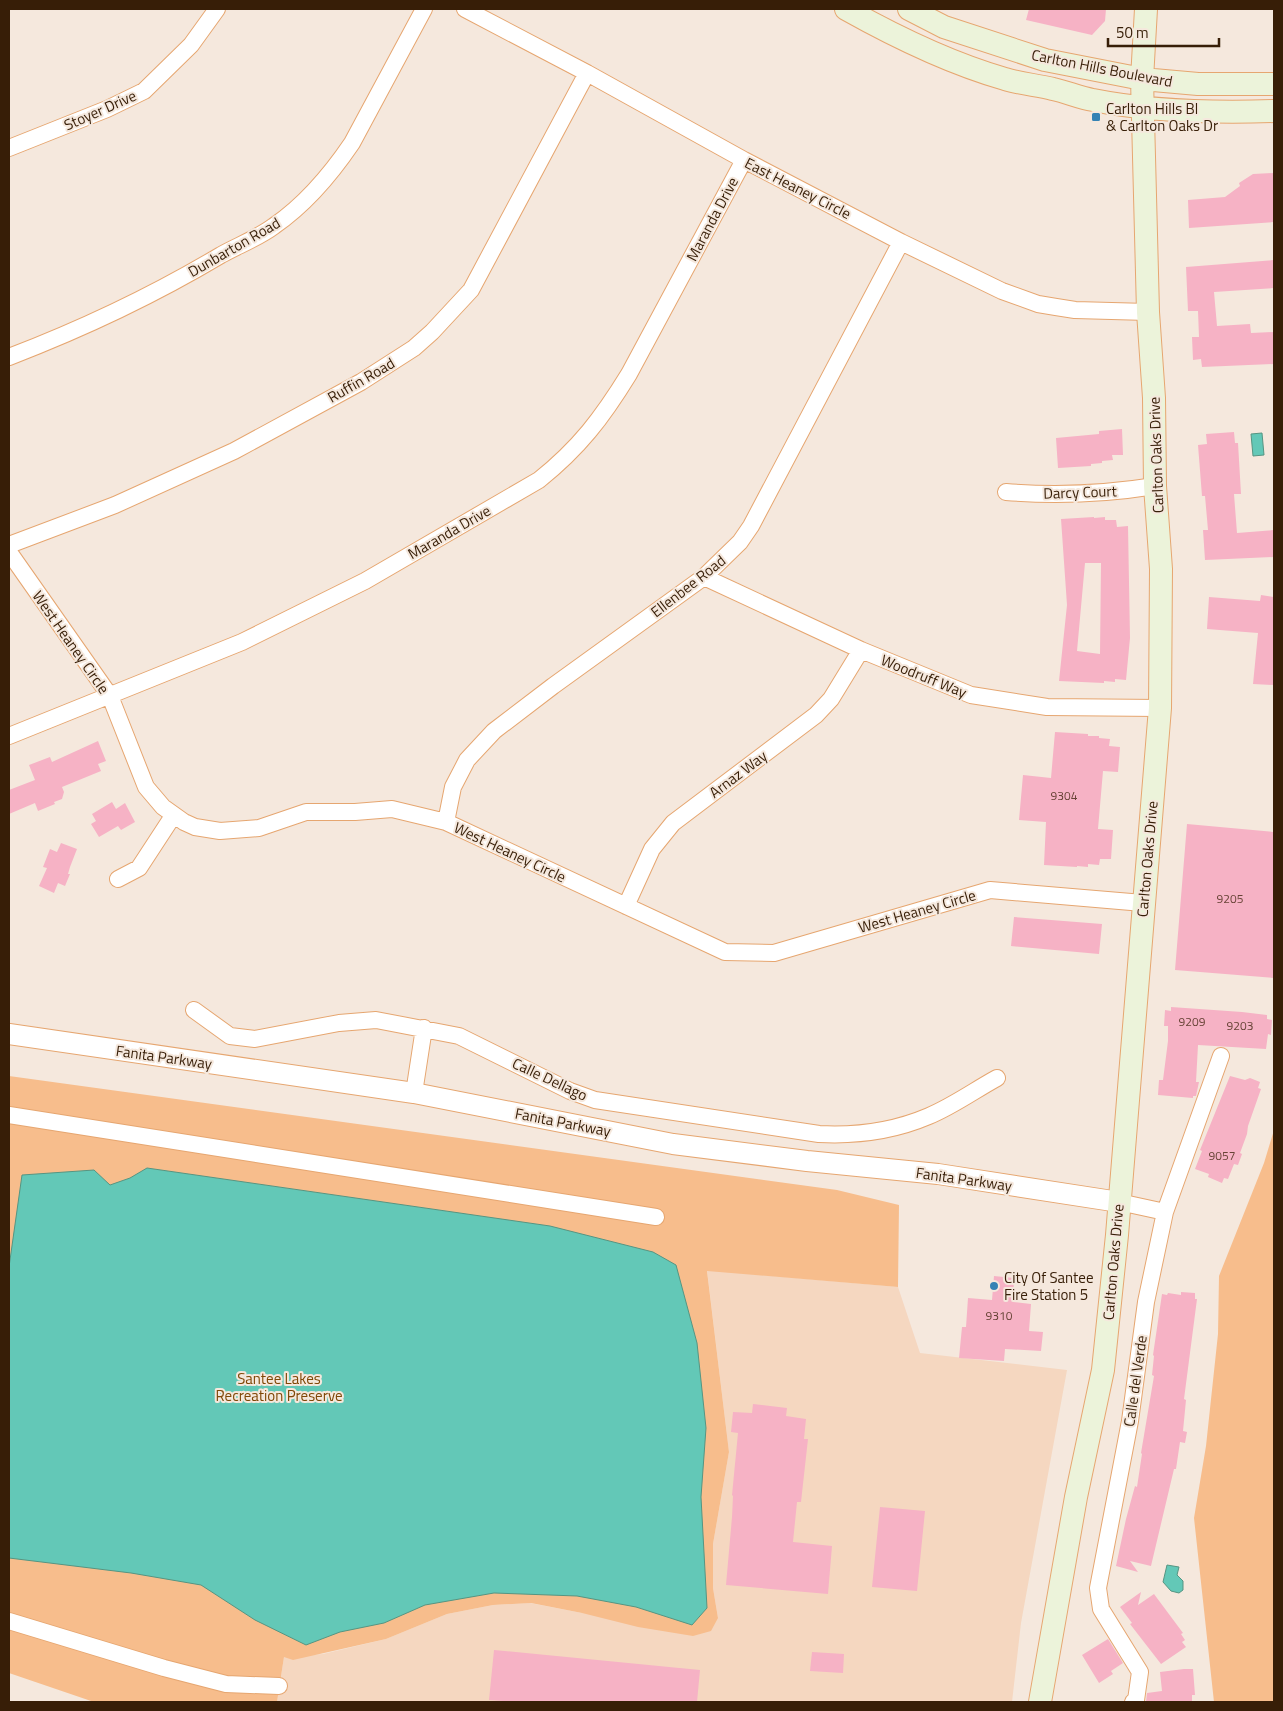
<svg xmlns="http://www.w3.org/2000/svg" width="1283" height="1711" font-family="'Titillium Web',sans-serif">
<rect width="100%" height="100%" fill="#f5e8dd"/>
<path fill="#f5d7c0" d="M707,1270l191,17 22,66 147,17 -46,253 -9,79h-735l7,-45 39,-3 63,-15 61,-25 46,-9 37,-2 52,10 136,5 -5,-30v-44l16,-92z"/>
<path fill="#f7bd8c" d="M9,1076l828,114 62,15 -1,82 -191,-16 22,181 -16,92v44l5,30 -7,13 -18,5 -55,-9 -56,-14 -51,-10 -38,2 -46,9 -61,25 -93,21 -9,-3 -7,45h-183l-85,-29z
M1274,1130v572h-60l-20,-184 12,-72 12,-112 1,-58 45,-113z"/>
<path fill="#63c8b7" stroke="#569582" d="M1262,433l2,22 -11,1 -2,-22z
M147,1168l403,58 103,26 23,13 21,78 9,85 -5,69 6,111 -15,17 -56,-18 -59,-11 -83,-3 -69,12 -41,18 -44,9 -34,13 -51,-25 -54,-35 -70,-12 -122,-15v-291l13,-92 72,-5 16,15 20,-7z
M1167,1565l12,2 -2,8 6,6v9l-4,3 -8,-2 -8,-9z"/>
<path fill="#f6b2c5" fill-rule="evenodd" d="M1029,9h77l-1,12 -13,14 -66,-15z
M1274,173v49l-85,6 -1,-28 37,-3 15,-11 -1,-3 14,-9z
M1274,260v28l-60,4 3,34 33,-2 1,9 23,-1v32l-72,3 -1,-8 -8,1 -1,-23h7l-1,-26h-10l-2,-44z
M1122,429l1,26h-11l1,5 -11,1v2l-11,1v2l-33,2 -2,-30 43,-4v-3z
M1234,432l1,11h3l3,51h-7l3,39 37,-3v27l-69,3 -2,-30h5l-3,-34h-3l-4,-51 9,-1 -1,-10z
M1094,517v1l11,-1v3h11l1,7 11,-1 2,112 -4,42 -11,-1v3l-11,-1v2l-45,-2 8,-76 -6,-86zM1085,563h16l-1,91 -23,-3z
M1261,595l13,2v88l-21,-1 5,-51 -51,-4 2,-32 51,4z
M1055,732l33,2v2h11v2l11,1 -1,7 11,1 -2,25 -15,-1 -5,58 15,1 -2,29h-11l-1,6 -11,-1v3l-11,-1v1l-33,-2 2,-43 -27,-2 4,-45 28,3z
M98,741l8,20 -8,3 3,7 -39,16 2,5 -2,7 -8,3 1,2 -17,7 -3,-8 -26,11v-24l26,-10 -6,-15 21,-8 2,5z
M112,802l4,7 9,-6 10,19 -14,8 -3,-4 -19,11 -8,-13 5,-3 -4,-7z
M1187,824l87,8v146l-99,-8z
M61,843l16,6 -7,18 -2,7h2l-5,12 -7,-3 -4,10 -15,-7 8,-18 -4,-1 7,-18 7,3z
M1014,917l88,7 -3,30 -88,-8z
M1171,1007l71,5 25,3v4l5,1 -1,15 -3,-1 -2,15 -68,-4 -2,37h3l-3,14h-3v2l-35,-3 1,-15h4l5,-39v-15h-4l1,-16 6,1z
M1230,1076l15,4 5,-2 10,4 -2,6 3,1 -13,37 -1,8 -7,19 2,1 -4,11 -4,-1 -6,15 -4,-1 -2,5 -14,-6 1,-3 -14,-5 7,-18 -2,-1z
M994,1276l20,2 -1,24 18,2 -2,27 14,1 -2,19 -36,-2 -1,12 -45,-3 3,-31h4l2,-29 24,2z
M1181,1292l14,1v6h2l-13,100 2,1 -3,31 4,1 -2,11 -5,-1 -4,27h-2l-23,97 -21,-5 8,11 -22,-6 10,-47 9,-33 2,1 5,-33 -1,-1 13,-77 -2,-1 2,-19 -1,-1 9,-61 5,1 1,-2 13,2z
M753,1404l34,4 -1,8 20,3 -2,20h4l-7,63h-4l-4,40 39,4 -4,48 -102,-9 6,-68 1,-21 -1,-1 6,-62 -7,-1 2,-20 19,1z
M880,1507l45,4 -8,80 -45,-4z
M1141,1592l-3,13 16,-11 29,39 -2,1 4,6 -3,2 4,5 -25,17 -31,-40 2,-1 -12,-16z
M1108,1639l15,24 -12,8 2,3 -14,9 -17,-28z
M494,1650l206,20 -3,32h-180l-28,-2z
M812,1652l32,2 -1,19 -33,-2z
M1184,1669h9l2,26h-3v7h-46l1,-9 15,-2 -2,-19z"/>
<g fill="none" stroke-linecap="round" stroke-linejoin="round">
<g stroke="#e6a670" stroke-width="18">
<path id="minor" d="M465,9l122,64 157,87 157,82 101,49 36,13 18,3 19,3 73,2
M9,148l98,-39 37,-18 47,-46 26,-36
M9,357c73,-28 145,-62 212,-102 18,-10 37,-17 53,-29 32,-22 57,-52 78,-83l72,-134
M1006,492c50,4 99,2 149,-6
M9,545l106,-40 119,-54 127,-69 53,-34 18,-16 39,-42 116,-217
M9,552l101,144 36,91 17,20 21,15 11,5 25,4 39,-3 47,-16h49l37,-3 54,13 279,130 49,1 216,-63 153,13
M704,577l157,73 110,45 76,12 113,1
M9,736l233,-94 123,-61 174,-101c40,-32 63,-62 90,-106l115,-214
M446,822l7,-35 14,-27 27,-29 59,-45 151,-109 36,-35 11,-16 150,-284
M118,879l21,-11 34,-52
M626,906l26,-57 21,-26 143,-108 15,-16 30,-49
M194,1010l36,26 25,3 84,-16 37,-3 83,16 111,55 25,9 224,34c38,2 75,-3 110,-18 24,-10 46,-26 68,-38
M414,1093l10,-65
M9,1115l647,102
M1119,1202l46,10
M9,1621l155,47 62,16 53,2
M1133,1702l3,-2 4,-28 -39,-63 -3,-21 32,-167 16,-119 19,-90 56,-156"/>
</g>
<g stroke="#e6a670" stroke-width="22">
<path id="tertiary" d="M9,1034l405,59 259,51 134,17 131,13 181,28"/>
</g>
<g stroke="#e6a670" stroke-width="24">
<path id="secondary" d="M846,9c50,28 103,54 159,70 16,5 32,6 48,10 14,3 27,9 40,11 60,12 121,13 181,11
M909,9l35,18 101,33 97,19 56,5h76
M1040,1702l36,-205 27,-127 14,-135 43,-527 1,-139 -6,-83 -1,-88 -6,-86 -6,-233 4,-70"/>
</g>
<use href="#minor" stroke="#fff" stroke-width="16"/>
<use href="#tertiary" stroke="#fff" stroke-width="20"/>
<use href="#secondary" stroke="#ecf3da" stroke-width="22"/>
</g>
<g fill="#3482b4" stroke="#f5e8dd" stroke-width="2">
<rect x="1091" y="112" width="10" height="10" rx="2.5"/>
<circle cx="994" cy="1286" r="5"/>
</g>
<g text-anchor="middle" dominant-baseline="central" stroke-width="4" stroke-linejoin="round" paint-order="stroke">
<g font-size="12" fill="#674336">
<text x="1064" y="795">9304</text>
<text x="1230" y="898">9205</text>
<text x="1192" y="1021">9209</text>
<text x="1240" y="1025">9203</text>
<text x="1222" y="1155">9057</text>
<text x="999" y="1315">9310</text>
</g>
<g font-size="15" fill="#371e07" stroke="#f5e8dd">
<text transform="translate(1102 68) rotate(11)">Carlton Hills Boulevard</text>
<text transform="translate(100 110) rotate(-24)">Stoyer Drive</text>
<text transform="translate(798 188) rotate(27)">East Heaney Circle</text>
<text transform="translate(712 219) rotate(-62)">Maranda Drive</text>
<text transform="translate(234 247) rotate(-30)">Dunbarton Road</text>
<text transform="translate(361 380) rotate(-30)">Ruffin Road</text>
<text transform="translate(1156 455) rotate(-92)">Carlton Oaks Drive</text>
<text transform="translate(1080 492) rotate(-2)">Darcy Court</text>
<text transform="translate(449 532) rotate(-30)">Maranda Drive</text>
<text transform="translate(688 586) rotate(-38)">Ellenbee Road</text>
<text transform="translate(71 642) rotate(55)">West Heaney Circle</text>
<text transform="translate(924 676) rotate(22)">Woodruff Way</text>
<text transform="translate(738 774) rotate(-37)">Arnaz Way</text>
<text transform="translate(510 852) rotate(25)">West Heaney Circle</text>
<text transform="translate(1147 859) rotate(-85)">Carlton Oaks Drive</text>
<text transform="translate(917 911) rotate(-16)">West Heaney Circle</text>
<text transform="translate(164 1057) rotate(8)">Fanita Parkway</text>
<text transform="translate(550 1079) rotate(25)">Calle Dellago</text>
<text transform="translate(563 1122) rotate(11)">Fanita Parkway</text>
<text transform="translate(964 1179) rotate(8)">Fanita Parkway</text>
<text transform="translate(1113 1262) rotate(-85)">Carlton Oaks Drive</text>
<text transform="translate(1135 1381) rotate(-82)">Calle del Verde</text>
</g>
<g font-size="15" fill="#371e07" stroke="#f5e8dd" text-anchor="start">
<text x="1106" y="108">Carlton Hills Bl<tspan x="1106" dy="17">&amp; Carlton Oaks Dr</tspan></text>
<text x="1004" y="1277">City Of Santee<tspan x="1004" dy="17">Fire Station 5</tspan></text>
</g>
<g font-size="15" fill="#7f4706" stroke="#f5e8dd">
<text x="279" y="1378">Santee Lakes<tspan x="279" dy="17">Recreation Preserve</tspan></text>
</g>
</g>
<rect width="1283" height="1711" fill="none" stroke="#371e07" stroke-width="20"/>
<path d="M1108 38v8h111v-8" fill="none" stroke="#371e07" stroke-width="2.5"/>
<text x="1116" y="38" font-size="15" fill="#371e07" stroke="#f5e8dd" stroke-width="4" paint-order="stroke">50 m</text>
</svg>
